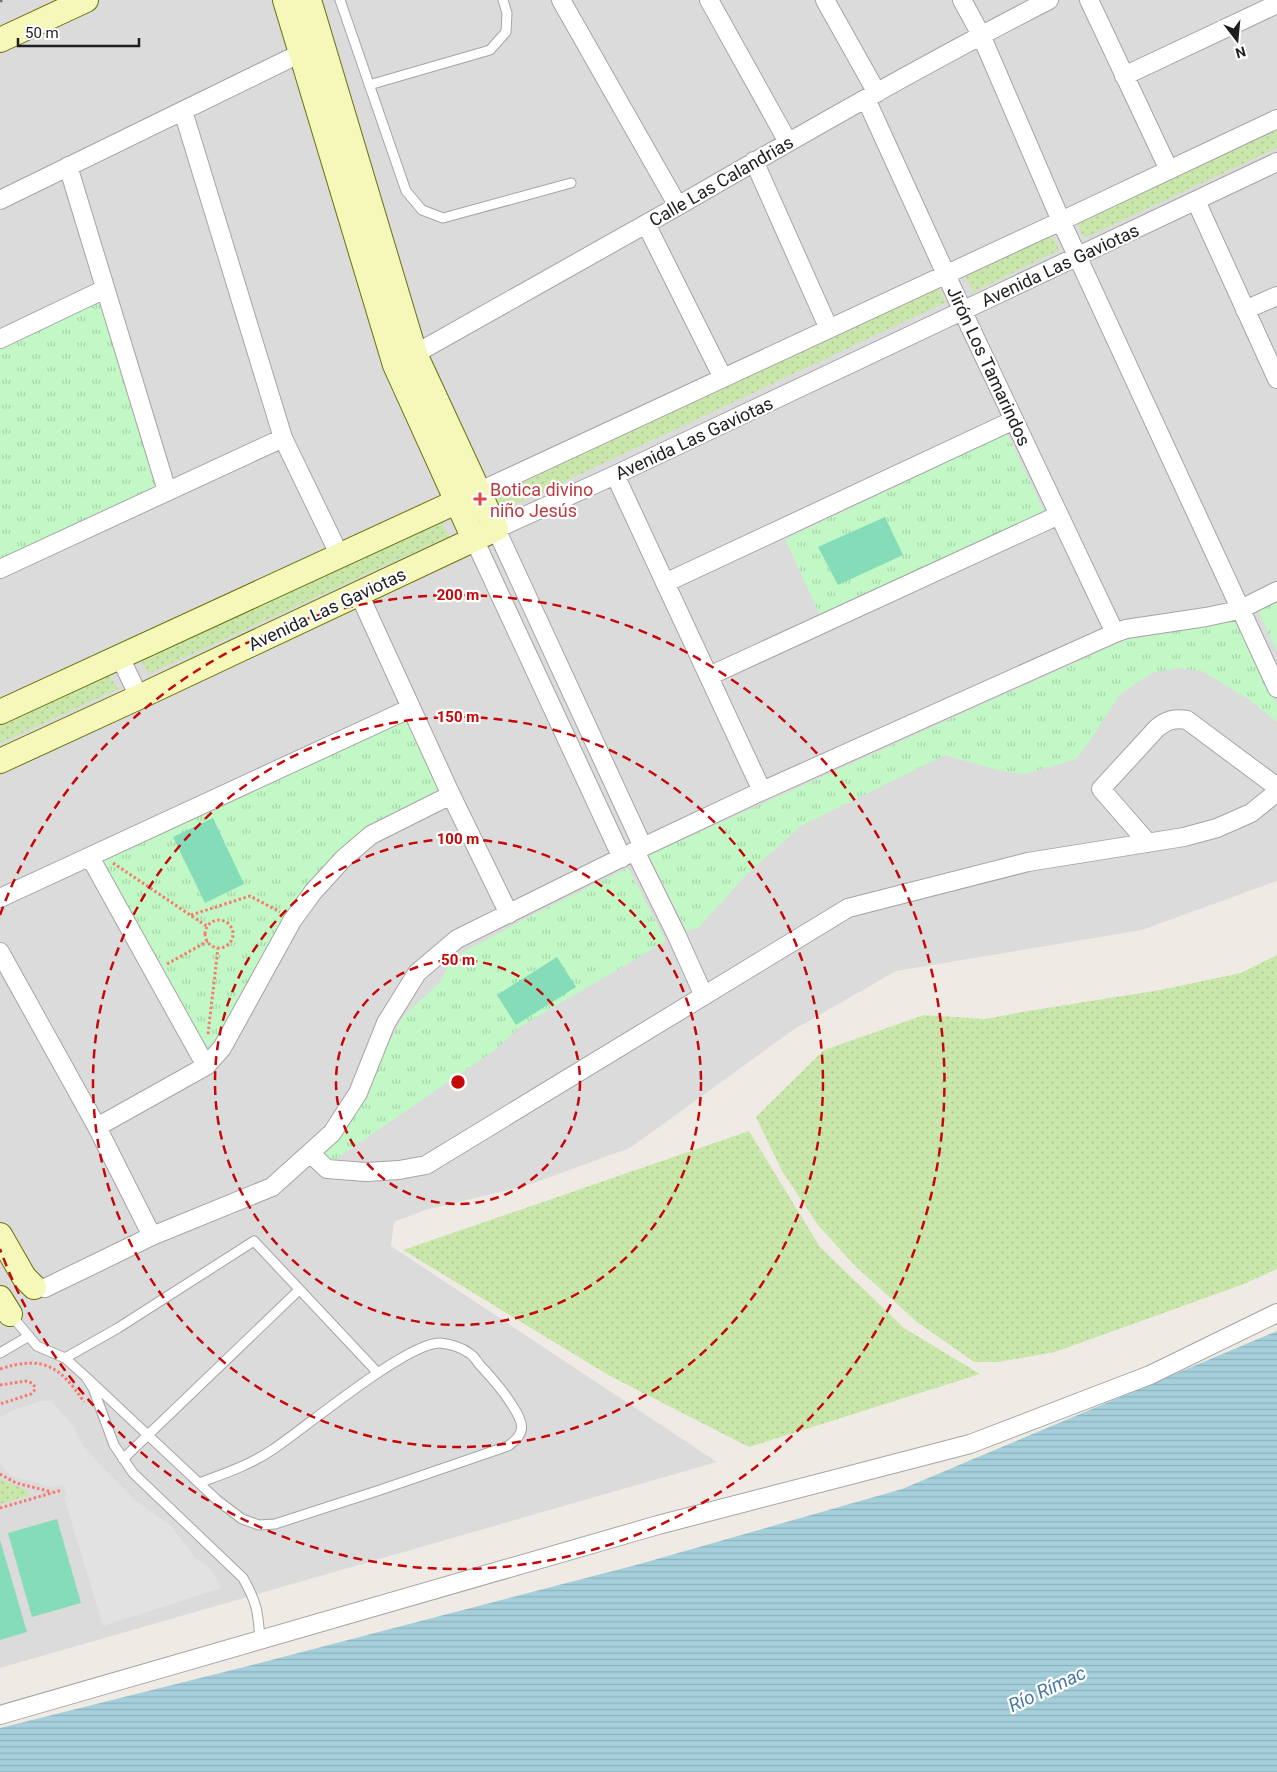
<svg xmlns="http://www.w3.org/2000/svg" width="1277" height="1772" font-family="Roboto,sans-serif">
<defs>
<pattern id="grass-dots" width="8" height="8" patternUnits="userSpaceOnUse" patternTransform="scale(1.25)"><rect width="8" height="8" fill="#cae7ab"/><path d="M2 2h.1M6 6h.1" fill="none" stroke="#adc693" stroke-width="1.8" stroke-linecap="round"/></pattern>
<pattern id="park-tufts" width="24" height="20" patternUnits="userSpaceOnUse" patternTransform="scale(1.25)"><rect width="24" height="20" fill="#c2f8c5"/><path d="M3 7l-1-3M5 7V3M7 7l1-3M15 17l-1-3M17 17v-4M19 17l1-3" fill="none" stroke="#a6d4a9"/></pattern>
<pattern id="water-rules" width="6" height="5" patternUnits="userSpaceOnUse" patternTransform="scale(1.25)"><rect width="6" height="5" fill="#a5d0db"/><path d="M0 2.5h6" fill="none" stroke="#8eb2bc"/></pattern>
</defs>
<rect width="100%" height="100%" fill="#efebe4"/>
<path fill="#dcdbdb" d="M0,0h1277v881l-135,49 -246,41 -103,59 -163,118 -105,38 -100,24 -31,12 -3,24 326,216 -717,206z"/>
<path fill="url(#grass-dots)" d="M1277,125v23l-193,90 -9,-19z
M1050,231l9,19 -86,42 -9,-19z
M937,284l9,18 -442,208 -11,-20z
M439,516l10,20 -301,138 -9,-18z
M107,671l11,18 -118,54v-23z
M1277,955v314l-33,15 -189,68 -56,10h-25l-57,-40 -62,-56 -37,-41 -36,-54 -26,-54 68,-67 100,-35 61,4 43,-8 132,-21 81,-17z
M749,1131l71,116 84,81 76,46 -231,73 -139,-71 -207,-126z
M0,1479l26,11 4,5 -30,9z"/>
<path fill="url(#park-tufts)" d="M96,301l6,2 54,178 -3,8 -153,75v-218z
M1007,434l37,77 -223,106 -36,-78z
M1277,602v50l-19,-42z
M1236,617l41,87v18l-27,-22 -48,-29 -25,-3 -25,5 -32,21 -31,48 -13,17 -52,15 -22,-3 -57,-16 -144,71 -54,48 -49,54 -11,3 -38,-76 476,-215 47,-8z
M403,717l4,3 32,71 -92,54 -29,27 -29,42 -68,123 -13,9 -8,-4 -99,-179 2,-7z
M628,868l38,73 -146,86 -25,23 -164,112 -11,-12 43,-56 39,-76 39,-37 11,-23 69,-37z"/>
<path fill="#84dcb9" d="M885,517l18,38 -65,30 -20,-38z
M213,818l31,66 -39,19 -32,-66z
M557,957l19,30 -60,38 -19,-30z
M57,1519l24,84 -49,14 -24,-84z
M0,1540l27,92 -27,8z"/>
<path fill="#e2e2e2" d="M41,1401h10l23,26 8,17 12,14 40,41 37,27 25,33 13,8 7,10 5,11 -118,38 -39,-129 3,-1 -4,-11 -13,2 -17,-5 -23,-7 -10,-11v-47l16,-8z"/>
<path fill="url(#water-rules)" d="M1277,1331v441h-1277v-44l252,-63 384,-100 266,-76z"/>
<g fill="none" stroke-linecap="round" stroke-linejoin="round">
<g stroke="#a5a5a5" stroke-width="11">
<path id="lane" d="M340,0l66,191 16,19 21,8 128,-35
M369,85l121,-35 16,-18 1,-19 -4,-13
M11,1315l26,31 28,12 21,19 7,11 21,57 19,28 110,105c14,25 15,33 17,62
M0,1353l29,-17
M65,1358l53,-30 136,-87 124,132
M86,1377l131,123 25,19 17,6 16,-1 105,-34 128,-44c19,-13 16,-23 4,-41 -9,-15 -21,-28 -33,-41 -3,-4 -6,-9 -10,-11 -8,-6 -20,-9 -29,-10 -33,-1 -136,86 -168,107 -22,15 -49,24 -73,33
M123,1459l176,-169"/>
</g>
<g stroke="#a5a5a5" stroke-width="20">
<path id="street" d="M561,0l117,206
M709,0l79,142
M825,0l52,93
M962,0l19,35 80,186 216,467
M1089,0l80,170
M1124,76l153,-72
M866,99l104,228 145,306
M183,111l100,327 57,118
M754,161l75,168
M68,166l99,325
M0,200l301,-147
M1196,201l81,178
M646,224l77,154
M1245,310l32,-14
M0,339l105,-50
M406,359c90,-51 180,-101 270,-152 123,-71 246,-142 373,-207
M615,475l147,316
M478,492l583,-271 216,-102
M474,539l148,319
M0,569l283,-131
M665,583l349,-163
M359,594l92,201 58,119
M120,657l19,40
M709,676l350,-161
M1148,843l-47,-54 56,-61c10,-8 17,-10 30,-8l90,67
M643,847l-147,-318 119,-54 662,-313
M635,851l42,85 27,60
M90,857l116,209
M0,898l411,-190
M0,952l97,175 55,109
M97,1127l109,-61 16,-18 70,-127 21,-29 31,-34 27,-23 80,-40
M310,1153l17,16 39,3 33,-2 27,-5 422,-257 180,-46 156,-25 33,-9 34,-15 26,-21
M34,1287l11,1 107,-52 120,-49 60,-54 26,-40 28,-70 31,-50 40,-34 186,-92 119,-56 353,-158 11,-4 80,-12 33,-7 38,-19
M0,1715l658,-190 312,-81 180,-69 127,-62"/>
</g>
<g stroke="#687208" stroke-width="26">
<path id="secondary" d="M285,0l110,365 79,174
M0,40l86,-40
M0,712l469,-216
M0,761l139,-64 357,-168 -81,-175 -106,-354
M0,1235l24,42 10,10
M0,1298l10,16"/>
</g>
<path stroke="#f67a6e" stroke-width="3" stroke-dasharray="2.5 2.5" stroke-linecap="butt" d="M113,863l95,64
M191,915l59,-19 30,16
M205 934a14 14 0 1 1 28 0a14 14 0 1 1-28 0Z
M167,964l41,-23
M208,1034l10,-86
M0,1369c43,-14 60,-3 84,33
M0,1385l26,-4 6,2 3,4 -1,4 -3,3 -31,10
M0,1474l16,9 36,9
M0,1508l62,-18"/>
<use href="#lane" stroke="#fff" stroke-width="9"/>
<use href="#street" stroke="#fff" stroke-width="18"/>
<use href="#secondary" stroke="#f5f8b9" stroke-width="24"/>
<path stroke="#6c6c6c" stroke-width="4" stroke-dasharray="10 10" stroke-linecap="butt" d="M0,1l2,-1"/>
</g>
<g fill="none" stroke="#c60608" stroke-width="2.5" stroke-dasharray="9 6">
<circle cx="458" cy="1082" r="122"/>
<circle cx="458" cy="1082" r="243"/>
<circle cx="458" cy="1082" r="365"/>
<path d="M0 915A487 487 0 1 1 0 1249"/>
</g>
<path fill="#e0444e" stroke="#fff" stroke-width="2" d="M477.5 491.5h5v5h5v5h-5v5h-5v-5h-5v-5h5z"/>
<g text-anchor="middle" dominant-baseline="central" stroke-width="4.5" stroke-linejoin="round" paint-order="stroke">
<g font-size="18" fill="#1e1e1e" stroke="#fff">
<text transform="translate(721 181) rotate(-30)">Calle Las Calandrias</text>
<text transform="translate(1060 265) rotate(-25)">Avenida Las Gaviotas</text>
<text transform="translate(989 366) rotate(65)">Jirón Los Tamarindos</text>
<text transform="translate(694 438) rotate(-25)">Avenida Las Gaviotas</text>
<text transform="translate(327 609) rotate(-25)">Avenida Las Gaviotas</text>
</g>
<g font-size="18" fill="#be3a42" stroke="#fff" text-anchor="start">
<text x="490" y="489">Botica divino<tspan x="490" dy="21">niño Jesús</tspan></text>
</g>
<g font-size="19" font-style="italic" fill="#4a78a3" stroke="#fff">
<text transform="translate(1047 1689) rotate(-25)">Río Rímac</text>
</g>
</g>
<circle cx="458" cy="1082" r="8" fill="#c60608" stroke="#fff" stroke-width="2.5"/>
<g font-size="15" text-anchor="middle" font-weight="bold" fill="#c60608" stroke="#fff" stroke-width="4.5" stroke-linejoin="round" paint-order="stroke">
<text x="458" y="600">200 m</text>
<text x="458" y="722">150 m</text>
<text x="458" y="844">100 m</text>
<text x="458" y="965">50 m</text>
</g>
<g transform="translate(1237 40) rotate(164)" stroke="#ffffff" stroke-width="4" paint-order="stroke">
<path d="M0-4L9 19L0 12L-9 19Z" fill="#1e1e1e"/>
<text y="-8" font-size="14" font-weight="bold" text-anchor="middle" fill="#1e1e1e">N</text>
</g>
<path d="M18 38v8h121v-8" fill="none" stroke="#1e1e1e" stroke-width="2.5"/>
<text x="25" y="38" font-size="15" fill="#1e1e1e" stroke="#ffffff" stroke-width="4" paint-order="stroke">50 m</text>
</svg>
